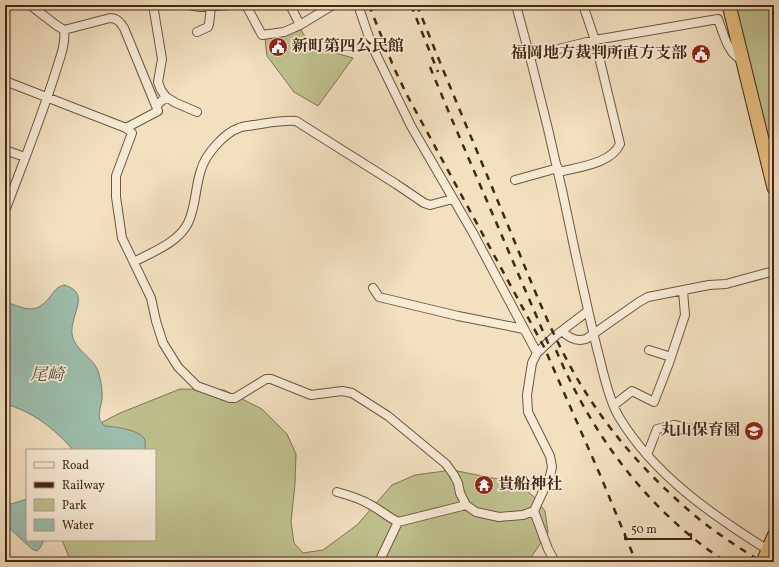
<svg xmlns="http://www.w3.org/2000/svg" width="779" height="567" font-family="Vollkorn,'Noto Serif JP',serif">
<rect width="100%" height="100%" fill="#f2e0c0"/>
<filter id="stains"><feTurbulence type="fractalNoise" baseFrequency=".005" numOctaves="4"/><feColorMatrix values="0 0 0 0 .2 0 0 0 0 .09 0 0 0 0 .02 0 0 0 .5 -.17"/></filter>
<radialGradient id="worn" r=".72"><stop offset=".6" stop-color="#630" stop-opacity="0"/><stop offset="1" stop-color="#630" stop-opacity=".3"/></radialGradient>
<path fill="#bfc18f" stroke="#827452" d="M735,5h39v158z
M301,30l10,16 42,12 -35,48 -24,-14 -27,-36 -2,-17z
M180,389l44,1 38,19 25,25 9,20 -1,30 -4,38 3,21 9,10 20,-3 34,-25 35,-40 23,-10 37,-5 66,13 15,13 12,15 3,21 -20,30h-457l-9,-22h93v-90h-81l17,-22 29,-15z"/>
<path fill="#9cbead" stroke="#798171" d="M64,285c28,8 6,29 8,49 2,16 21,23 26,37 2,6 4,15 4,21 2,13 -9,25 3,34 10,1 32,3 39,12 2,3 1,8 1,12h-72c-18,-21 -41,-39 -68,-46v-102c21,6 29,14 45,-5 4,-6 7,-10 14,-12z
M27,499v41h17l-4,8 -3,3 -5,-2 -27,-25v-18z"/>
<g fill="none" stroke-linecap="round" stroke-linejoin="round">
<g stroke="#705440" stroke-width="10">
<path id="minor" d="M30,5l26,20 8,5 46,-12c7,0 10,4 14,10l34,83 -32,17
M153,5l9,54 -4,23 3,8 5,7 -10,9
M190,5l10,2 29,-2
M246,5l16,30 22,-3 16,-7 33,-20
M290,5l10,20
M358,5l14,41 39,80 62,107 64,120
M516,5c23,83 43,167 60,251 8,35 15,70 24,104 4,17 10,42 19,57 35,58 93,98 149,133
M197,32l11,-5 1,-3 2,-17
M530,56l65,-16 123,-21c4,11 11,38 24,40
M5,81l121,47 6,5 -16,43v21l6,41 29,60 5,23 7,22 15,24 19,19 33,12h5l31,-19h5l40,16 31,-4 10,2 36,23 58,48 8,11 4,8 2,10 6,12 10,7 23,5 24,-2 11,-4 16,-35 2,-9 -2,-11 -22,-44 -1,-17 5,-32 5,-10 18,-17 33,-25
M166,97l10,6 21,9
M5,150l20,7
M559,172c19,-5 52,-8 61,-28l-25,-104 -12,-35
M515,180l43,-12
M5,211c17,-45 35,-90 50,-137 4,-14 11,-29 9,-44
M134,262c18,-10 44,-19 54,-39 8,-16 7,-36 13,-53 4,-15 23,-37 38,-42 4,-2 10,-2 15,-3 14,-2 28,-5 42,-4l100,63 28,19 6,2 23,-6
M373,288l6,9 79,19 66,13
M562,331c7,7 14,11 24,8l53,-37 9,-5 61,-12 17,-1 48,-13
M649,350l22,7
M614,405l18,-14 22,11 15,-39 16,-48 -2,-24
M647,455l10,-26 17,-4 27,6
M337,492c11,3 22,6 32,12 10,5 19,13 29,18
M534,511l14,38 7,13
M379,562l19,-40 68,-17"/>
</g>
<g stroke="#442616" stroke-width="15">
<path id="trunk" d="M729,5l45,183
M763,562l11,-26"/>
</g>
<use href="#minor" stroke="#f7ebd6" stroke-width="8"/>
<use href="#trunk" stroke="#e9c080" stroke-width="13"/>
<path stroke="#442616" stroke-width="2.5" stroke-dasharray="7 7" stroke-linecap="butt" d="M369,5l25,63 13,27 137,252 57,130 35,85
M411,5l27,67
M417,5c28,71 58,141 87,211 25,59 49,127 84,180 28,44 65,84 105,118 21,18 45,33 69,48
M430,67l20,48 101,235
M556,350c36,85 92,161 170,212"/>
</g>
<defs>
<g id="civic-disc" transform="scale(1)"><circle r="9.5" fill="#8f2418" stroke="#f7ebd6"/><path d="M-.6-6.5H3V-4.5H.6V-3L4-1V1h2V6H-6V1h2V-1L-.6-3ZM-1.2 2.5V6h2.4V2.5Z" fill="#fff"/></g>
<g id="school-disc" transform="scale(1)"><circle r="9.5" fill="#8f2418" stroke="#f7ebd6"/><path d="M0-5L7-2L0 1L-7-2ZM-4 1L0 2.5L4 1V4Q0 6-4 4Z" fill="#fff"/></g>
<g id="temple-disc" transform="scale(1)"><circle r="9.5" fill="#8f2418" stroke="#f7ebd6"/><path d="M0-6L5-2H3V0L6.5 2.5H4V6H1.5V3h-3V6H-4V2.5H-6.5L-3 0V-2H-5Z" fill="#fff"/></g>
</defs>
<g fill-rule="evenodd">
<use href="#civic-disc" x="278" y="47"/>
<use href="#civic-disc" x="701" y="54"/>
<use href="#school-disc" x="754" y="431"/>
<use href="#temple-disc" x="484" y="485"/>
</g>
<g text-anchor="middle" dominant-baseline="central" stroke-width="3.5" stroke-linejoin="round" paint-order="stroke">
<g font-size="16" font-weight="bold" fill="#442616" stroke="#f7ebd6" text-anchor="start">
<text x="292" y="47">新町第四公民館</text>
<text x="687" y="54" text-anchor="end">福岡地方裁判所直方支部</text>
<text x="740" y="431" text-anchor="end">丸山保育園</text>
<text x="498" y="485">貴船神社</text>
</g>
<g font-size="17" font-style="italic" fill="#5a4c3c" stroke="#f7ebd6">
<text x="47" y="375">尾崎</text>
</g>
</g>
<rect width="779" height="567" fill="none" stroke="#f2e0c0" stroke-width="20"/>
<rect x="6" y="6" width="767" height="555" fill="none" stroke="#442616" stroke-width="2"/>
<rect x="10" y="10" width="759" height="547" fill="none" stroke="#442616"/>
<rect x="26" y="449" width="130" height="92" fill="#f7ebd6" stroke="#af9c89"/>
<rect x="34" y="462" width="20" height="6" fill="#f7ebd6" stroke="#af9c89"/>
<text x="62" y="469" font-size="12" fill="#442616">Road</text>
<rect x="34" y="482" width="20" height="6" fill="#442616" stroke="#af9c89"/>
<text x="62" y="489" font-size="12" fill="#442616">Railway</text>
<rect x="34" y="499" width="20" height="12" fill="#bfc18f" stroke="#af9c89"/>
<text x="62" y="509" font-size="12" fill="#442616">Park</text>
<rect x="34" y="519" width="20" height="12" fill="#9cbead" stroke="#af9c89"/>
<text x="62" y="529" font-size="12" fill="#442616">Water</text>
<path d="M625 533v6h66v-6" fill="none" stroke="#442616" stroke-width="2"/>
<text x="631" y="533" font-size="12" fill="#442616" stroke="#f7ebd6" stroke-width="3" paint-order="stroke">50 m</text>
<rect width="100%" height="100%" filter="url(#stains)"/>
<rect width="100%" height="100%" fill="url(#worn)"/>
</svg>
